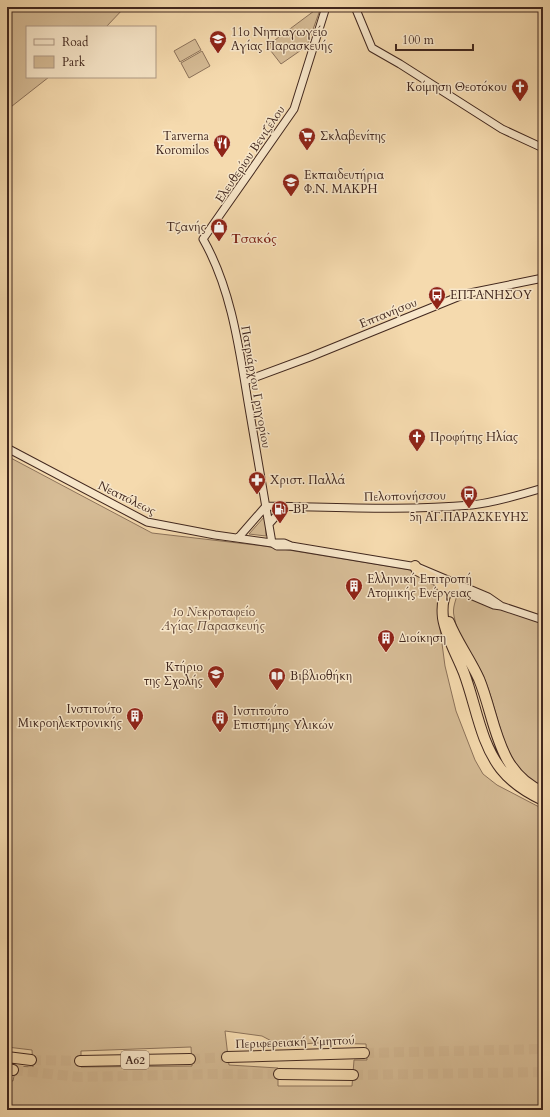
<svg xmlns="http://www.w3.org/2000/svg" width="550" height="1117" font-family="Cardo,serif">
<rect width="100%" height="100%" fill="#f5daae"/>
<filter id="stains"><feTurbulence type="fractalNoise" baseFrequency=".005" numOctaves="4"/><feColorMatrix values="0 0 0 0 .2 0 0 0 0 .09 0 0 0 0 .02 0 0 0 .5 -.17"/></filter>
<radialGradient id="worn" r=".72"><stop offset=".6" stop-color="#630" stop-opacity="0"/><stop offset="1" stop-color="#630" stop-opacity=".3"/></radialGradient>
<path fill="#d6bc96" stroke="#8c725a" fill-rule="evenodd" d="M7,7h118l-19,20h-79v50h22l-42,33z
M318,8l2,2 -13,36 -26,18 -14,-18z
M195,39l6,11 -21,12 -6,-11z
M202,51l8,15 -21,12 -8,-15z
M7,456l145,77 112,13 141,23 10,2 26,16 -2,34 6,45 11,45 19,49 8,14 14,11 46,24v301h-536v-30l6,1 3,-15 17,1 -1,-17 -25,-3zM225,1031l37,5 19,10 34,-3 51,1 1,16h-13l-2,26h-74v-18l-49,-3zM191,1047l1,19 -111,1v-16z
M265,516l1,20 -17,-2z
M458,592l85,31v165c-43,-21 -43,-77 -61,-115 -9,-19 -25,-37 -28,-57 -2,-8 2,-16 4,-24z"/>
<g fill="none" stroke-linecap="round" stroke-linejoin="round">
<path stroke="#d1b691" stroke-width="10" stroke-dasharray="10 5" stroke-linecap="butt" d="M364,1053l179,-4
M190,1059l37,-2
M31,1060l49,1
M13,1070l66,7 133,-3h67
M353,1075l190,-3"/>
<g stroke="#41271e" stroke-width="9">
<path id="secondary" d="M355,7l17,41 28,16 102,65 41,19
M245,381l65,-24 155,-63 78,-16
M7,448l140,74 68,13 57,8c-8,-47 -16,-94 -24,-141 -9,-55 -17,-114 -45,-163l91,-130 32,-102
M266,506c68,1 138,5 206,-1 24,-3 48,-10 71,-17
M269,524l15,-17
M238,538l28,-32
M291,546h-14l-5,-3h12l7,3 126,21 71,30 13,9
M454,584v4l40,17 7,1 42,14"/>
</g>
<g stroke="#41271e" stroke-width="12">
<path id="highway" d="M415,566l2,4 23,12 5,13
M454,588l-5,1c-7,8 -7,20 -6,29 3,19 14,37 21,55 12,32 16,69 37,96 11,14 27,24 42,31
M449,622c8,20 21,37 30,57 17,41 17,93 64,113
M7,1057l24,3
M227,1057l137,-4
M80,1061l110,-2
M7,1069l6,1
M279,1074l74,1"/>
</g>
<use href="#secondary" stroke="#f8e7ca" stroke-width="7"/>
<use href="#highway" stroke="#f5daae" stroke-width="10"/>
</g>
<defs>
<g id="school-pin" transform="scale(0.9)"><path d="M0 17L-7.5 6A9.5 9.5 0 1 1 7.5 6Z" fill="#8f2418" stroke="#f8e7ca"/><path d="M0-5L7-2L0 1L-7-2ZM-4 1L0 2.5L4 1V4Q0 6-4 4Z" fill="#fff"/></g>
<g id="church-pin" transform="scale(0.9)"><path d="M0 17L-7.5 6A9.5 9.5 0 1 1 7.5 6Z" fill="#8f2418" stroke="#f8e7ca"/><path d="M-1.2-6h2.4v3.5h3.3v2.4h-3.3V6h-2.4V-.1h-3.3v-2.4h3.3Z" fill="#fff"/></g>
<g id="supermarket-pin" transform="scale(0.9)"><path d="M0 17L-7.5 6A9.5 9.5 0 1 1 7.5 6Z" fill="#8f2418" stroke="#f8e7ca"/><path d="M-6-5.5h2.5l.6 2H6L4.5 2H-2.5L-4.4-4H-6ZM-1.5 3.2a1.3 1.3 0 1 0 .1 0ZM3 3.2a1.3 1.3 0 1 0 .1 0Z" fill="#fff"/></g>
<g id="restaurant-pin" transform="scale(0.9)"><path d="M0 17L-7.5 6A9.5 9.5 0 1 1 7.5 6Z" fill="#8f2418" stroke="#f8e7ca"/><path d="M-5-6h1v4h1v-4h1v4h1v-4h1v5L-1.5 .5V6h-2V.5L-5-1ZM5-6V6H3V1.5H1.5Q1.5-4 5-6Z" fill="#fff"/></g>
<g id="shop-pin" transform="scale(0.9)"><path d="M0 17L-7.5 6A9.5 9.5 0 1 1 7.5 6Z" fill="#8f2418" stroke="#f8e7ca"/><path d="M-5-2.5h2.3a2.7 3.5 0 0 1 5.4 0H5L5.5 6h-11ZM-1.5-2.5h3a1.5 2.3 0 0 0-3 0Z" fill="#fff"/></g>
<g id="bus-pin" transform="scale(0.9)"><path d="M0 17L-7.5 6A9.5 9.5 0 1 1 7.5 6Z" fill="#8f2418" stroke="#f8e7ca"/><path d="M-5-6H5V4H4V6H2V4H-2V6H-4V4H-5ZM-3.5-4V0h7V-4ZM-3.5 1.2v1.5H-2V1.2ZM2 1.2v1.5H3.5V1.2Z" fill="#fff"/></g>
<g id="pharmacy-pin" transform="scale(0.9)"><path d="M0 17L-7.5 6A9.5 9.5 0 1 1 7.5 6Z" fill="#8f2418" stroke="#f8e7ca"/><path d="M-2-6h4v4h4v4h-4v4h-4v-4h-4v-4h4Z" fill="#fff"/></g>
<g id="fuel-pin" transform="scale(0.9)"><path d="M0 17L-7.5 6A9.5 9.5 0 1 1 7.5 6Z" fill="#8f2418" stroke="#f8e7ca"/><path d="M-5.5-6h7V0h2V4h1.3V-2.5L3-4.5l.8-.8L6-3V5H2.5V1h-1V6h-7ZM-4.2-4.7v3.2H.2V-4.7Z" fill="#fff"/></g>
<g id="building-pin" transform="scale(0.9)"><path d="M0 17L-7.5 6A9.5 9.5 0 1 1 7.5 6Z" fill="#8f2418" stroke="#f8e7ca"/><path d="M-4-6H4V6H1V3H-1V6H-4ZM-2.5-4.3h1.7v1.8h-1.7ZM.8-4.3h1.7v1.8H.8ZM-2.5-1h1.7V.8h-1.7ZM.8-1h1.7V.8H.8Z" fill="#fff"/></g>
<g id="library-pin" transform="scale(0.9)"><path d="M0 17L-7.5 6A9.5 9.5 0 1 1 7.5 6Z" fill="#8f2418" stroke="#f8e7ca"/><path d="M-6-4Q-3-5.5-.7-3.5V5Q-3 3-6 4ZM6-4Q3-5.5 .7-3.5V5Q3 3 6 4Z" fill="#fff"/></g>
</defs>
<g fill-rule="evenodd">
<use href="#school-pin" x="218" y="39"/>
<use href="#church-pin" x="520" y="87"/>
<use href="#supermarket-pin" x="307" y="136"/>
<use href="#restaurant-pin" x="222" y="143"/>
<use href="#school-pin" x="291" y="182"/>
<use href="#shop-pin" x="219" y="227"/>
<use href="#bus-pin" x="437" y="295"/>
<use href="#church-pin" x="417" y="437"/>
<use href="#pharmacy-pin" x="257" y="480"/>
<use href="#bus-pin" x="469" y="494"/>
<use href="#fuel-pin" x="280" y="509"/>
<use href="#building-pin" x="354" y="586"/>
<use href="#building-pin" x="386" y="638"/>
<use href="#school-pin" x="216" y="674"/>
<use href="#library-pin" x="277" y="676"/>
<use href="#building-pin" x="135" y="716"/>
<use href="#building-pin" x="220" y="718"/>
</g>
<g text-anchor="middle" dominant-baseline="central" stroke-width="3" stroke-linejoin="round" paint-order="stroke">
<rect fill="#f8e7ca" stroke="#786152" stroke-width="1" x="121" y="1051" width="28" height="18" rx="3"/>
<g font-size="11" font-weight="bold" fill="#41271e">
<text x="135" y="1060">Α62</text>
</g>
<g font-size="12" fill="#41271e" stroke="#f8e7ca" text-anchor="start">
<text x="231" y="32">11ο Νηπιαγωγείο<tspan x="231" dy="14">Αγίας Παρασκευής</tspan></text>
<text x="507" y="87" text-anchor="end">Κοίμηση Θεοτόκου</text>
<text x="209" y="136" text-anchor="end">Tarverna<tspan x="209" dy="14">Koromilos</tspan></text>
<text x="320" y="136">Σκλαβενίτης</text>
<text x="304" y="175">Εκπαιδευτήρια<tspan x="304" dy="14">Φ.Ν. ΜΑΚΡΗ</tspan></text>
<text x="206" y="227" text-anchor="end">Τζανής</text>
<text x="450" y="295">ΕΠΤΑΝΗΣΟΥ</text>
<text x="430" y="437">Προφήτης Ηλίας</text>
<text x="270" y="480">Χριστ. Παλλά</text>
<text x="293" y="509">BP</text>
<text x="469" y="517" text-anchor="middle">5η ΑΓ.ΠΑΡΑΣΚΕΥΗΣ</text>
<text x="367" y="579">Ελληνική Επιτροπή<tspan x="367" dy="14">Ατομικής Ενέργειας</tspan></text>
<text x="399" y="638">Διοίκηση</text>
<text x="203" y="667" text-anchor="end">Κτήριο<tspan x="203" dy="14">της Σχολής</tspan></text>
<text x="290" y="676">Βιβλιοθήκη</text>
<text x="122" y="709" text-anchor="end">Ινστιτούτο<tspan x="122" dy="14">Μικροηλεκτρονικής</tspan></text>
<text x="233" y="711">Ινστιτούτο<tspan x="233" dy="14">Επιστήμης Υλικών</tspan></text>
</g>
<g font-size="12" fill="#41271e" stroke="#f8e7ca">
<text transform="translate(250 154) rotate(-56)">Ελευθερίου Βενιζέλου</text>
<text transform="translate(388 313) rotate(-22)">Επτανήσου</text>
<text transform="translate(256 387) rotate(80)">Πατριάρχου Γρηγορίου</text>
<text transform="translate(405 496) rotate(-1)">Πελοπονήσσου</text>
<text transform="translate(127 498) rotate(26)">Νεαπόλεως</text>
<text transform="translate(295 1042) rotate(-2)">Περιφερειακή Υμηττού</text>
</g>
<g font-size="12" font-style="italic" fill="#5f4536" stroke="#f8e7ca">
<text x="213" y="612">1ο Νεκροταφείο<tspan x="213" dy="14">Αγίας Παρασκευής</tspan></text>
</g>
<g font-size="13" font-weight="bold" fill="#7a1f14" stroke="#f8e7ca">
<text x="254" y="239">Τσακός</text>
</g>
</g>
<rect width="550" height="1117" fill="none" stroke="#f5daae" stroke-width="24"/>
<rect x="8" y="8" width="534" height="1101" fill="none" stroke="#41271e" stroke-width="2"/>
<rect x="12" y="12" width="526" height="1093" fill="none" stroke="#41271e"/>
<rect x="26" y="26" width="130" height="52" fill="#f8e7ca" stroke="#af9a85"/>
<rect x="34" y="39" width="20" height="6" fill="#f8e7ca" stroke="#af9a85"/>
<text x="62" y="46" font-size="12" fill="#41271e">Road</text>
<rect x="34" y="56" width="20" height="12" fill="#d6bc96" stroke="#af9a85"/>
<text x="62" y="66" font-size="12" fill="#41271e">Park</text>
<path d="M396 44v6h77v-6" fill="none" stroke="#41271e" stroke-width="2"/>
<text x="402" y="44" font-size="12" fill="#41271e" stroke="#f8e7ca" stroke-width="3" paint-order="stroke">100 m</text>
<rect width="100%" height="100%" filter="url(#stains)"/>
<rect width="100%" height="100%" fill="url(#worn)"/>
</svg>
